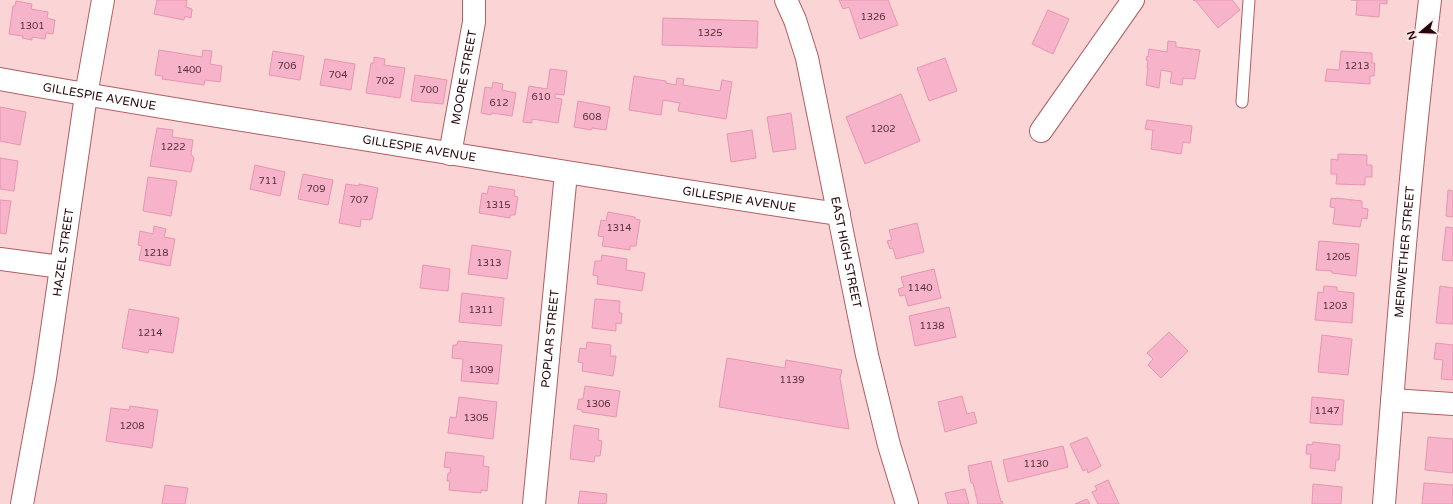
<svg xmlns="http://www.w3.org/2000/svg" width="1453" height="504" font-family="'Varela Round',sans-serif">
<rect width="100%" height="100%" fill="#fbd5d5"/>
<path fill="#f6b3c9" stroke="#e895b2" d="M157,0h30l-1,7 6,2 -1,9 -6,-2 -1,4 -30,-6z
M839,0h49l10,25 -38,14 -11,-32 -6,2z
M1193,0h39l8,10 -22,18 -23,-28 -1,1z
M1351,0h36v4l-7,-1 -1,14 -23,-2 1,-15z
M16,1l16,3 -1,5 17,3 -1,6 8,2 -2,14 -7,-1 -1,6 -13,-2v3l-10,-2 1,-2 -14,-2 4,-28h2z
M1048,10l21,9 -16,35 -21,-10z
M663,18l95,3 -1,27 -95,-3z
M1168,41l8,1v5l24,3 -5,29 -12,-1 -1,7 -12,-2 2,-11 -11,-2 -2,18 -13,-3 2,-17h-1l1,-7 -2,-1 1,-4 1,1 1,-8 18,3z
M159,50l43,7 1,-7 9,1 -2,13 12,2 -2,16 -15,-2 -1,5 -42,-6 1,-3 -8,-1z
M273,51l31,5 -4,24 -31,-5z
M1341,51l31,2v10h3l-1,13h-4v8l-45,-3 2,-12 12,1z
M374,57l11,2 -1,6 21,3 -5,30 -34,-5 5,-30h3z
M945,58l12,33 -28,10 -12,-33z
M325,59l30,5 -4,26 -31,-5z
M550,69l17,2 -3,24 -9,-1v4l7,1 -4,24 -26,-4v4l-9,-1 6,-36 18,3z
M415,75l32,5 -4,24 -32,-3z
M634,76l32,5v2l10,2 1,-7 7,1 -1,6 37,6 2,-11 10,2 -6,37 -48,-8 2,-8 -17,-3 -2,15 -32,-5z
M493,82l10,2 -1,6 14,3 -4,23 -20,-3 -1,2 -10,-2 4,-26 7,1z
M901,94l19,47 -55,23 -19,-47z
M578,101l32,6 -4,23 -14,-2 -1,2 -17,-3z
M0,107l26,5 -6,33 -20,-4z
M791,113l5,36 -23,3 -6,-35z
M1147,120l45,6 -2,17 -7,-1 -2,12 -30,-5 2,-19 -8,-1z
M157,128l16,2 -1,7 21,3 -2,14 3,4 -3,14 -41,-6z
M752,130l4,28 -25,4 -4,-28z
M1338,154l29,1v10h5v12h-7v8l-29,-1 1,-10h-6v-15l7,1z
M0,158l18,3 -4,30 -14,-2z
M255,165l30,7 -5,24 -30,-7z
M303,174l30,6 -5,25 -30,-6z
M148,177l29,4 -6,35 -28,-5z
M346,184l13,2v-2l19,4 -6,31h-2v1l-9,-1 -1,8 -21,-4z
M489,186l26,4 -1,6 4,1 -3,18h-5v3l-31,-5 3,-20 5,1z
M1448,190l5,1v26l-7,-1z
M1331,198l5,1v-1l26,3v7l6,1 -1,10 -5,-1 -2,9 -27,-3 2,-16 -5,-1z
M0,200l11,1 -5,33 -6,-1z
M608,212l27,5v2l5,1 -4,26h-6v4l-28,-4 2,-9 -6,-1 3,-16 5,1z
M917,223l7,29 -28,7 -3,-11 -3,1 -3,-8 5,-1 -3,-10z
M154,226l12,3 -2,8 11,2 -5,27 -31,-6 3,-14 -4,-1 2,-14 13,3z
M1446,227l7,1v33l-11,-1z
M1319,241l40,3 -3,32 -24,-3v-2l-16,-1z
M472,245l39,6 -4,28 -39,-5z
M602,255l25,4 -1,11 19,3 -3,18 -45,-7 1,-8 -5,-1 2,-14h6z
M423,265l27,4 -2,22 -28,-3z
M934,269l7,29 -33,8 -3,-11 -5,1 -2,-7 6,-2 -3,-10z
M1324,286l13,1v4l17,2 -2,30 -37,-3 3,-28 5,1z
M1440,286l13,2v36l-17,-1z
M462,293l42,5 -3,28 -42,-4z
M595,299l25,2 -1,12h3l-1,11 -5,-1v8l-24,-3z
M949,307l7,30 -41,9 -6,-30z
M129,309l50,9 -6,35 -24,-4 -1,4 -26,-5z
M1169,332l19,19 -27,27 -13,-13 5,-6 -6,-6z
M1322,335l30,4 -4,36 -30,-3z
M458,341l44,4 -4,39 -37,-3 2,-22 -11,-1 1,-13h4z
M587,342l24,3 -1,11h6l-3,20 -31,-5 1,-8 -5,-1 2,-14 6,1z
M1436,343l17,2v35l-12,-1 2,-19 -9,-1z
M727,358l58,10 1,-8 56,10 -2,8 9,51 -130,-22z
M585,386l35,5 -4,26 -34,-5v-2l-5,-1 2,-10h4z
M962,396l5,18 7,-2 3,11 -32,9 -7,-30z
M459,397l38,5 -4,37 -45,-6 2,-16 6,1z
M1312,397l32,3 -2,25 -32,-2z
M130,406l28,4 -6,38 -46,-7 5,-33 18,2z
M574,425l25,4 -1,11 4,1 -2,15h-5l-1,6 -24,-3z
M1087,437l14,29 -13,7 -1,-4 -4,2 -13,-27z
M1428,437l25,2v34l-28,-3z
M1313,442l27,3 -1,15h-3l-1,11 -25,-3 1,-14h-5l1,-10 5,1z
M1063,446l5,21 -60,15 -5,-22z
M446,452l38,4 -1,10 6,1 -2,24 -6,-1v3l-32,-3 1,-9h-3l1,-8h2l1,-5 -7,-1z
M991,461l10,41 1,-1 1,3h-25l-5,-21h-2l-3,-17z
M1108,480l11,24h-21l-6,-12 5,-2 -2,-4z
M1424,483l29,2v19h-31z
M1313,484l29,3 -1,17h-29z
M165,485l23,3 -3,16h-23z
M965,489l4,15h-21l-3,-11z
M580,491l27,3 -1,10h-28z
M1087,499l3,5h-15z"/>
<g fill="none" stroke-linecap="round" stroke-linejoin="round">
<g stroke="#b05e63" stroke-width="13">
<path id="lane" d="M1242,102l7,-102"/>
</g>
<g stroke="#b05e63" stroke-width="24">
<g id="street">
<path id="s1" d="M0,79c120,22 241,41 362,60 159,26 318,52 477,75"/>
<path d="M1041,131l92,-131"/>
<path id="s2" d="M450,154l24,-132v-22"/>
<path d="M0,259l61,8"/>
<path d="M1392,400l61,4"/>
<path id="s3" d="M22,504l23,-126 41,-283 17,-95"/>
<path id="s4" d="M534,504l32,-331"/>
<path id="s5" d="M1384,504c13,-168 26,-337 46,-504"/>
</g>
</g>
<g stroke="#b05e63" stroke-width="24">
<g id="primary">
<path id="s6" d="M786,0l9,20 12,38 60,297 22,90 18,59"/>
</g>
</g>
<use href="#lane" stroke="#fff" stroke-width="11"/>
<use href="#street" stroke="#fff" stroke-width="22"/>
<use href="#primary" stroke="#fff" stroke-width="22"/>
</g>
<g text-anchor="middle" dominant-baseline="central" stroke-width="3.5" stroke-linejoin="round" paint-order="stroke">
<g font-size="10" fill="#583039">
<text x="873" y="17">1326</text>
<text x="32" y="26">1301</text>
<text x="710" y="33">1325</text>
<text x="287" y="66">706</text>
<text x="1357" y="66">1213</text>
<text x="189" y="70">1400</text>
<text x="338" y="75">704</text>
<text x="385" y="81">702</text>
<text x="429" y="90">700</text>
<text x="541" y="97">610</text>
<text x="499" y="103">612</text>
<text x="592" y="117">608</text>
<text x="883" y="129">1202</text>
<text x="173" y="147">1222</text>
<text x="268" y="181">711</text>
<text x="316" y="189">709</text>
<text x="359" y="200">707</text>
<text x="498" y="205">1315</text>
<text x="619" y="228">1314</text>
<text x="156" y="253">1218</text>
<text x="1338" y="257">1205</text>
<text x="489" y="263">1313</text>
<text x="920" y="288">1140</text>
<text x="1335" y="306">1203</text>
<text x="481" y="310">1311</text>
<text x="932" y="326">1138</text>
<text x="150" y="333">1214</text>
<text x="481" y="370">1309</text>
<text x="792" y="380">1139</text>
<text x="598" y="404">1306</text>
<text x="1327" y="411">1147</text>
<text x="476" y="418">1305</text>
<text x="132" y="426">1208</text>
<text x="1036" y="464">1130</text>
</g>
<g font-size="12" fill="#240509" stroke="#fbe7e7">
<text stroke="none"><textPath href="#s2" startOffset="78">MOORE STREET</textPath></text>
<text stroke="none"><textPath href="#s1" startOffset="101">GILLESPIE AVENUE</textPath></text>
<text stroke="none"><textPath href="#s1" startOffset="425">GILLESPIE AVENUE</textPath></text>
<text stroke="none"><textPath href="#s1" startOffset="749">GILLESPIE AVENUE</textPath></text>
<text stroke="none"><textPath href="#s3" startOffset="255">HAZEL STREET</textPath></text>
<text stroke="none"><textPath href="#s6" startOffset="260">EAST HIGH STREET</textPath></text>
<text stroke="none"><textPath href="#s5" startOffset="253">MERIWETHER STREET</textPath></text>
<text stroke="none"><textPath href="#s4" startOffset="166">POPLAR STREET</textPath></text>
</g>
</g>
<g transform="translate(1421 32) rotate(251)" stroke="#fbe7e7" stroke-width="3" paint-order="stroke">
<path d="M0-3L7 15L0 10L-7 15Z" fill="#240509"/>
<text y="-6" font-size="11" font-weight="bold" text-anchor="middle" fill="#240509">N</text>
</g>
</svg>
